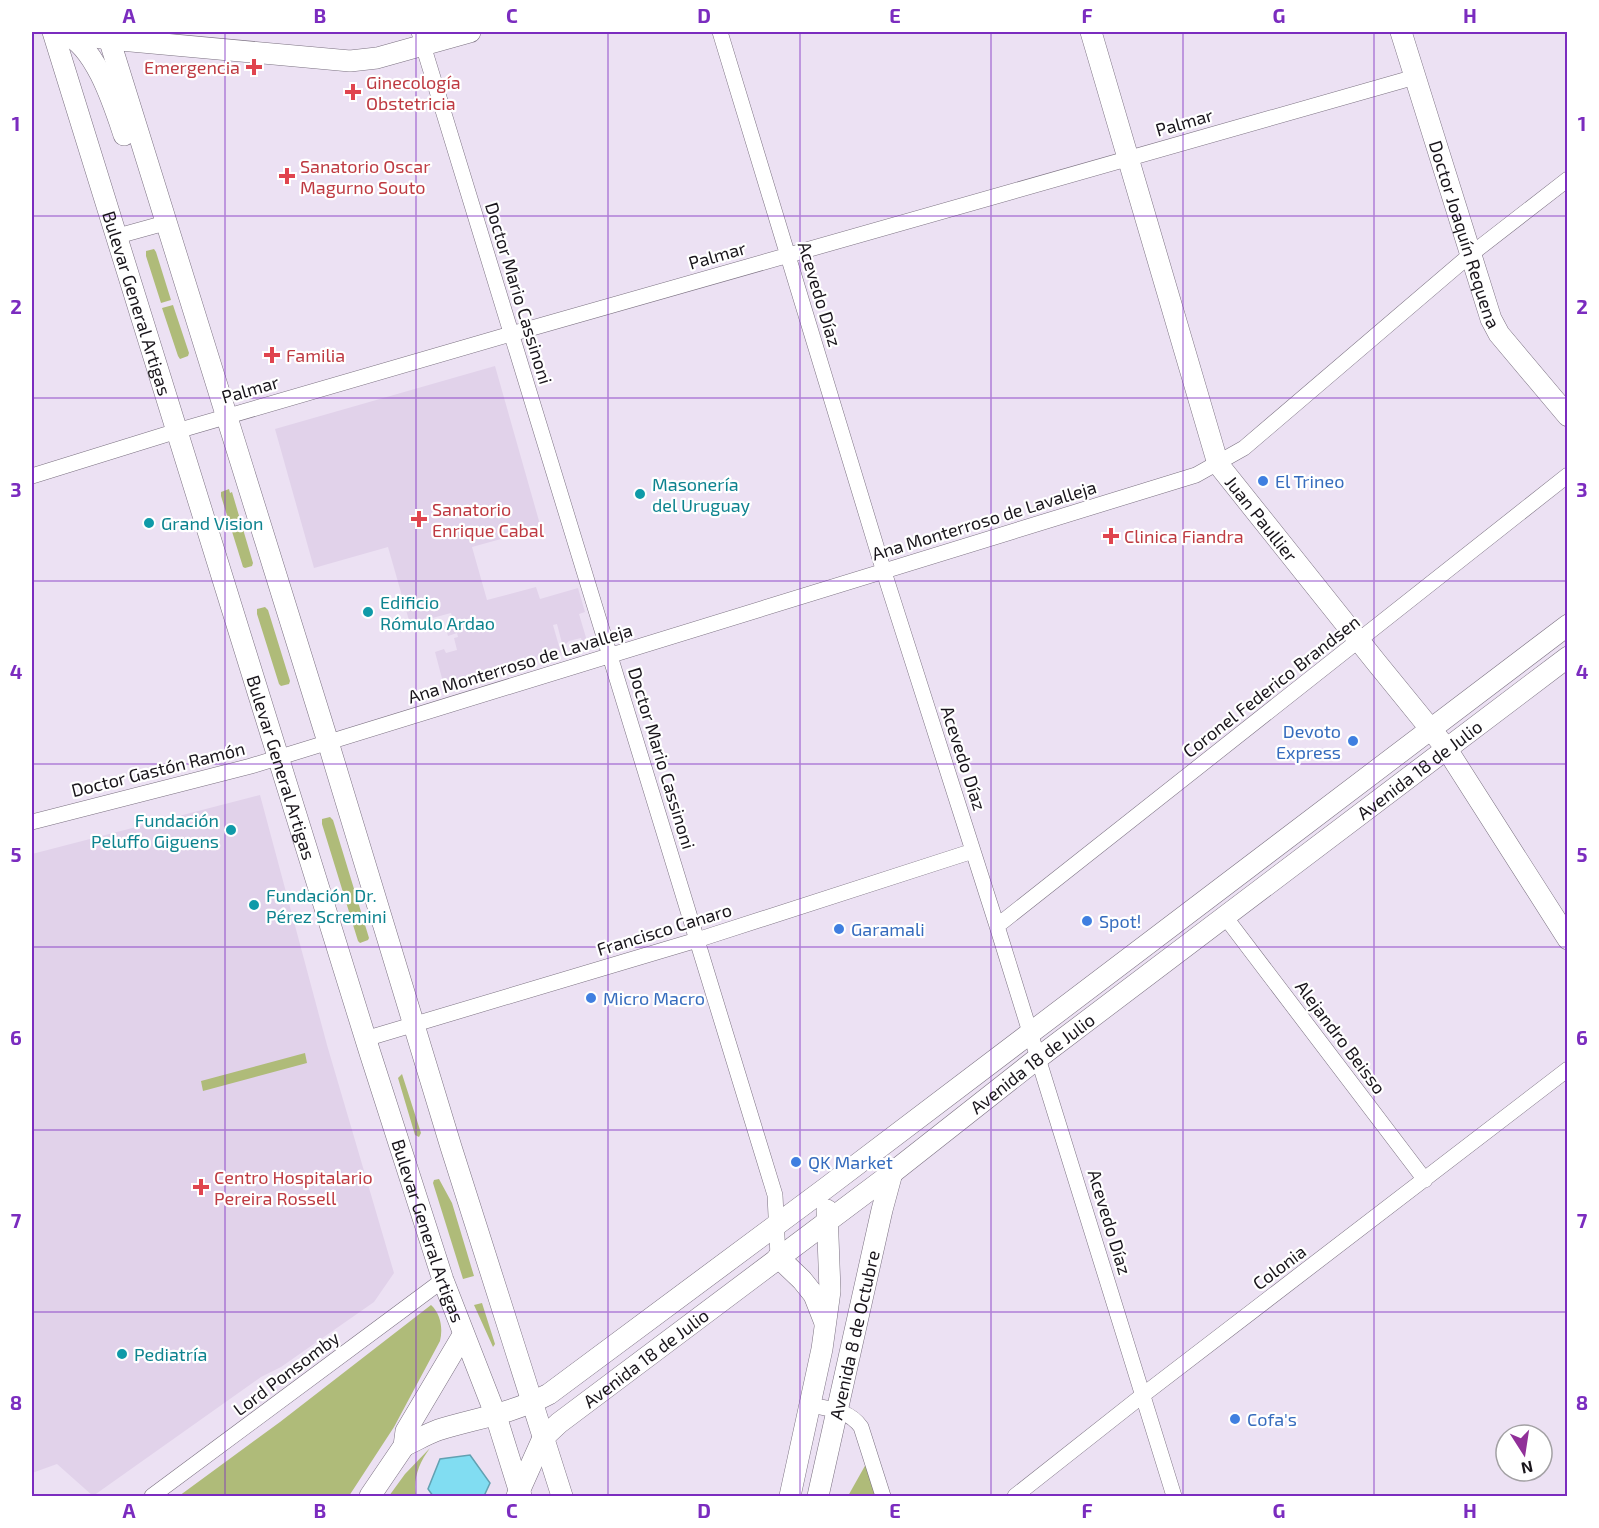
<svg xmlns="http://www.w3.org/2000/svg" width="1599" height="1528" font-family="'Exo 2',sans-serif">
<rect width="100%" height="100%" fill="#ece1f3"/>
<path fill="#e1d2ea" d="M495,366l46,162 -69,19 15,53 49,-13 4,12 38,-11 7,24 -6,2 8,27 -5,1 -1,-4 -12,3 -3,3v2l-3,1 -6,-23 -4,1 8,28 -117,33 -9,-34 9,-3 2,4 11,-3 -3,-12 4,-1 -1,-4 -9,3 -2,-7 4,-1 -1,-4 5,-1 -3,-10 -41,11 -22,-77 -74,21 -39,-139z
M260,795l67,250 67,228 -20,29 -93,65 -20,10 -168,119 -36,-32 -25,9v-619z"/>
<path fill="#afbb79" d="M154,249l2,3 15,48 -10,3 -15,-47v-5z
M173,305l16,48 -1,3 -8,3 -2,-3 -16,-48z
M229,489l1,4 2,-1 21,71 -1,3 -7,2 -2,-1 -22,-71v-4z
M265,607l3,3 22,71 -1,3 -8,2 -2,-2 -22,-70v-5z
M330,817l3,3 36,118 -1,2 -8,3 -2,-2 -36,-117v-5z
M305,1053l2,10 -104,28 -2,-10z
M402,1074l19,59 -2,4 -4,-2 -17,-57z
M439,1179l13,24 22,73 -11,3 -30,-96 1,-3z
M482,1303l13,41 -2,3 -19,-42z
M431,1305c10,9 12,24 9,36l-46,86 -45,69h-170l101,-74z
M430,1448c-11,15 -17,30 -14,48h-27l16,-22z
M866,1464l10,32h-28z"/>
<path fill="#81ddf2" stroke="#62a1b2" stroke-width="1.5" d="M470,1455l20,28 -6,13h-51l-5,-7 12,-30z"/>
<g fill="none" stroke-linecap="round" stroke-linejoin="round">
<g stroke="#7b7181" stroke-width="16">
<path id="street" d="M419,32l356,1163 3,62
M720,32l164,540 113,354 177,570
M118,236l47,-13
M32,476l145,-45 334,-97 904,-257
M32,822l219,-56 945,-291 48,-27 226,-193 98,-76
M1226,918l199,262
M997,926l571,-451
M365,1039l332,-99 276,-89
M810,1405c19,4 39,5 51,22l22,69
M152,1496l291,-216
M1015,1496l128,-101 425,-326"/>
</g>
<g stroke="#7b7181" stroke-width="22">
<g id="secondary">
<path id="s1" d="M53,32l317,1021 73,227 53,136 25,80"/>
<path d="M60,32l49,7 241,22 27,-3 93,-26"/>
<path d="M107,32l221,710 123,405 111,349"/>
<path id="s2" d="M1091,32l127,432 158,198 70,86 122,191"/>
<path id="s3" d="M1401,32l90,287 8,15 69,82"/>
<path d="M63,33c32,11 51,72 61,102"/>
<path d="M778,1257l24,23 12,15 11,28"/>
<path d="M404,1446c11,-5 23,-12 34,-16 39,-12 73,-16 111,-36l277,-206 742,-563"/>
<path d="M370,1496l34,-50 2,-15 57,-96"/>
<path id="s4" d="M517,1496l26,-58 16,-15 333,-250 146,-115 530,-401"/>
<path d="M790,1496l32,-147 8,-58 -3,-81"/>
<path id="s5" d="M818,1496l64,-286 10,-37"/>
</g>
</g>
<use href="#street" stroke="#fff" stroke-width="15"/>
<use href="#secondary" stroke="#fff" stroke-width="21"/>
</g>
<path fill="none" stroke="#7b2cbf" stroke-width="1.5" stroke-opacity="0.55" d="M225,32v1464M416,32v1464M608,32v1464M800,32v1464M991,32v1464M1183,32v1464M1374,32v1464M32,216h1536M32,398h1536M32,581h1536M32,764h1536M32,947h1536M32,1130h1536M32,1312h1536"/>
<g fill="#e0444e" stroke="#fff" stroke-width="2">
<path d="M251 58h6v6h6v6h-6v6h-6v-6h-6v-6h6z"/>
<path d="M350 83h6v6h6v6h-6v6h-6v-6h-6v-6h6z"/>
<path d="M284 167h6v6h6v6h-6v6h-6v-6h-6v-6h6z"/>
<path d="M269 346h6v6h6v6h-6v6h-6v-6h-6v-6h6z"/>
<path d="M416 510h6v6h6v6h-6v6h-6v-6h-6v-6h6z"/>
<path d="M1108 527h6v6h6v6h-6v6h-6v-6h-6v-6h6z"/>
<path d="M198 1178h6v6h6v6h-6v6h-6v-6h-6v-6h6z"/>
</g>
<g fill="#3f7fe0" stroke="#fff" stroke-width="2">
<circle cx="1263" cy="481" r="6"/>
<circle cx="1353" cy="741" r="6"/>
<circle cx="1087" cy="921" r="6"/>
<circle cx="839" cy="929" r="6"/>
<circle cx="591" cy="998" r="6"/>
<circle cx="796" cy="1162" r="6"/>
<circle cx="1235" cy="1419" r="6"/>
</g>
<g fill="#0f9aa8" stroke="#fff" stroke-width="2">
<circle cx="640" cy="494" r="6"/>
<circle cx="149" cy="523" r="6"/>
<circle cx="368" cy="612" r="6"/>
<circle cx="231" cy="830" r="6"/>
<circle cx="254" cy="905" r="6"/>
<circle cx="122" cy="1354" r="6"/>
</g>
<g text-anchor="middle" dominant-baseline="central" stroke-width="4.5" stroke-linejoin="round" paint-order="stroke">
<g font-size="18" fill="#be3a42" stroke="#fff" text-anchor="start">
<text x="240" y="67" text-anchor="end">Emergencia</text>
<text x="366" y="82">Ginecología<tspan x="366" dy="21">Obstetricia</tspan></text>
<text x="300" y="166">Sanatorio Oscar<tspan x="300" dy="21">Magurno Souto</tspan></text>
<text x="286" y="355">Familia</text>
<text x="432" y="509">Sanatorio<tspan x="432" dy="21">Enrique Cabal</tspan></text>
<text x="1124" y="536">Clinica Fiandra</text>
<text x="214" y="1177">Centro Hospitalario<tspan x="214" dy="21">Pereira Rossell</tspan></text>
</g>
<g font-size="18" fill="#19151b" stroke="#fff">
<text transform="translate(1184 122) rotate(-16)">Palmar</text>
<text stroke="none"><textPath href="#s3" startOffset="212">Doctor Joaquín Requena</textPath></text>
<text transform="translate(717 255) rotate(-16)">Palmar</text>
<text transform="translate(519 293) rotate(73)">Doctor Mario Cassinoni</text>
<text transform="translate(820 294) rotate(73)">Acevedo Díaz</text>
<text stroke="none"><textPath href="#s1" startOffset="284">Bulevar General Artigas</textPath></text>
<text transform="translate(250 389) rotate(-16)">Palmar</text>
<text stroke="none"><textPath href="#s2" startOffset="520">Juan Paullier</textPath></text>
<text transform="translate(984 520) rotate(-17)">Ana Monterroso de Lavalleja</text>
<text transform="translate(520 663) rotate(-17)">Ana Monterroso de Lavalleja</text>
<text transform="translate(1271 686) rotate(-38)">Coronel Federico Brandsen</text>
<text transform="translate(662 758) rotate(73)">Doctor Mario Cassinoni</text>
<text transform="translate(964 758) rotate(72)">Acevedo Díaz</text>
<text stroke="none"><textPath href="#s1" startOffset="770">Bulevar General Artigas</textPath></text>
<text transform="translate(158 769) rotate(-14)">Doctor Gastón Ramón</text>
<text stroke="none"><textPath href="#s4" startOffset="1166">Avenida 18 de Julio</textPath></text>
<text transform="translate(664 929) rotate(-17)">Francisco Canaro</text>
<text transform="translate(1341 1037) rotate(53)">Alejandro Beisso</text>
<text stroke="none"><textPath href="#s4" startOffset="680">Avenida 18 de Julio</textPath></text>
<text transform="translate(1110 1222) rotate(73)">Acevedo Díaz</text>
<text stroke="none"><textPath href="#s1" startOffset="1256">Bulevar General Artigas</textPath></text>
<text transform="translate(1279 1267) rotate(-37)">Colonia</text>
<text stroke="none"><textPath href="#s5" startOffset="165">Avenida 8 de Octubre</textPath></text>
<text stroke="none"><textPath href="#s4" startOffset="194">Avenida 18 de Julio</textPath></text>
<text transform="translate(286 1373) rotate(-37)">Lord Ponsomby</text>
</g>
<g font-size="18" fill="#366cbe" stroke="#fff" text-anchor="start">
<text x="1275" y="481">El Trineo</text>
<text x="1341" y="731" text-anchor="end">Devoto<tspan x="1341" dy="21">Express</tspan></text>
<text x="1099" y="921">Spot!</text>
<text x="851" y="929">Garamali</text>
<text x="603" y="998">Micro Macro</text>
<text x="808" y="1162">QK Market</text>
<text x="1247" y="1419">Cofa's</text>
</g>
<g font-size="18" fill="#0d838f" stroke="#fff" text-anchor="start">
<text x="652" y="484">Masonería<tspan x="652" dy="21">del Uruguay</tspan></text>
<text x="161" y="523">Grand Vision</text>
<text x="380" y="602">Edificio<tspan x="380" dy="21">Rómulo Ardao</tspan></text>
<text x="219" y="820" text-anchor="end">Fundación<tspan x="219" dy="21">Peluffo Giguens</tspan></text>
<text x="266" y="895">Fundación Dr.<tspan x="266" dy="21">Pérez Scremini</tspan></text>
<text x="134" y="1354">Pediatría</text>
</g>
</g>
<rect width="1599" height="1528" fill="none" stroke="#ffffff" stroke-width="66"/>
<g transform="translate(1524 1453) rotate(168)"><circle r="28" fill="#ffffff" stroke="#a3a1a4" stroke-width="1.5"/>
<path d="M0-4.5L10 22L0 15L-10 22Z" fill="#913099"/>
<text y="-9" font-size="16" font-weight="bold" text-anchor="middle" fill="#19151b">N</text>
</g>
<rect x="33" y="33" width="1533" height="1462" fill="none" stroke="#7b2cbf" stroke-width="2"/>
<g font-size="20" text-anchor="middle" font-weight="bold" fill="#7b2cbf">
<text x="129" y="23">A</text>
<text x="320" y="23">B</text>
<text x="512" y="23">C</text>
<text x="704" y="23">D</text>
<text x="895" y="23">E</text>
<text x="1087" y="23">F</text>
<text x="1279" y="23">G</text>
<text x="1470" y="23">H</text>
<text x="16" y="131">1</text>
<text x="1582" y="131">1</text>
<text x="16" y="314">2</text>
<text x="1582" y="314">2</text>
<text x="16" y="497">3</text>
<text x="1582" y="497">3</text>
<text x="16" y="679">4</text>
<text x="1582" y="679">4</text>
<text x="16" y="862">5</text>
<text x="1582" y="862">5</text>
<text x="16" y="1045">6</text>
<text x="1582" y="1045">6</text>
<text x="16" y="1228">7</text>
<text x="1582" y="1228">7</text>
<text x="16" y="1410">8</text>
<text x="1582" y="1410">8</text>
<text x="129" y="1518">A</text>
<text x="320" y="1518">B</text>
<text x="512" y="1518">C</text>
<text x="704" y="1518">D</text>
<text x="895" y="1518">E</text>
<text x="1087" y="1518">F</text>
<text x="1279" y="1518">G</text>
<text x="1470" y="1518">H</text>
</g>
</svg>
